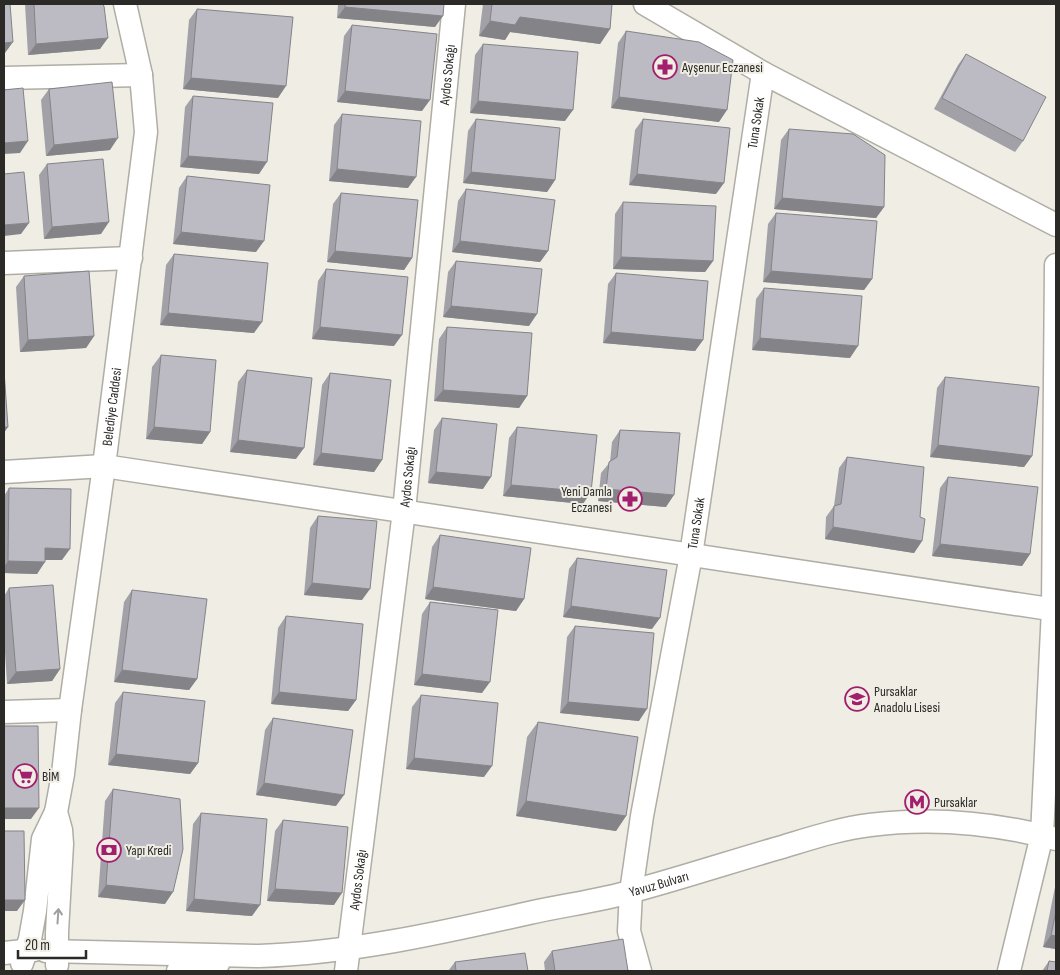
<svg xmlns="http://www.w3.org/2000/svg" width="1060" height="975" font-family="'Sofia Sans Condensed',sans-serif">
<rect width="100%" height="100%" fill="#efede4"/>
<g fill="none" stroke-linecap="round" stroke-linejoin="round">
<g stroke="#b0ada5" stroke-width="25">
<g id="minor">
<path d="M645,4l118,69 293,152"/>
<path d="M4,78l137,-3"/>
<path d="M4,263l127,-5"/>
<path d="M4,472l100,-6 952,144"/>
<path d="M4,712l66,-2"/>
<path id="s1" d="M56,812l7,-38 7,-64 34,-244 42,-334 -5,-57 -16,-71"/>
<path id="s2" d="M46,951l213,5c92,-3 181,-23 270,-43 35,-8 70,-12 104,-22 48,-13 94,-28 142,-42 31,-9 62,-20 95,-24 62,-8 125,-2 186,14"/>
<path d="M4,953l30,-3"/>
<path d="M22,963l8,-24 5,-28 8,-72 13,-27 5,18 1,14 -5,88v33"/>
<path d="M178,971l40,-7"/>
<path id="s3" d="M346,971l58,-460 50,-507"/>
<path id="s4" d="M640,971l-11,-40 2,-39 11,-76 49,-261 72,-482"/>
<path d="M1009,971l33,-136 11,-226 3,-344"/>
</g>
</g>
<use href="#minor" stroke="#fff" stroke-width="22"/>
</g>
<path fill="#a2a1a8" d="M25,4h77l-2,45 -72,6z
M338,4h106l-9,23 -98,-9z
M483,4h129l-2,25 -10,15 -90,-12 -5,8 -26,-4z
M197,9l81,89 -95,-9 6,-69z
M352,25l70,86 -85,-9 7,-66z
M626,31l93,91 -108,-14 7,-65z
M483,44l82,77 -95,-8 5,-58z
M966,54l57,87 -8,11 -81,-43 24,-44z
M49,89l61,61 -64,6 -5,-56z
M193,96l66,78 -79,-7 5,-60z
M342,114l66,74 -79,-7 5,-56z
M476,119l79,61 -8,12 -84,-9 5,-52z
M643,119l73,75 -87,-9 6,-55z
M789,129l95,78 -8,11 -102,-9 7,-69z
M47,164l54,70 -57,5 -5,-64z
M187,176l69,76 -83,-8 6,-56z
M466,189l82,62 -8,11 -88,-10 6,-51z
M341,193l71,65 -8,12 -77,-8 6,-58z
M623,202l90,59 -8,11 -92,-3 2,-55z
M776,213l96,66 -8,11 -101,-8 5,-58z
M174,254l80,79 -94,-8 6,-60z
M456,261l73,65 -86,-9 5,-45z
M326,269l68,77 -82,-7 6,-58z
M616,273l87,67 -8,11 -92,-8 5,-59z
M24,276l70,60 -8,12 -66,4 -4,-65z
M764,288l86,70 -98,-8 4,-51z
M447,327l80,69 -8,12 -85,-7 5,-62z
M161,355l49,77 -8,12 -56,-5 6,-72z
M247,370l49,89 -66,-7 8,-70z
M330,373l52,87 -8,12 -61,-7 9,-80z
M945,377l87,79 -8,11 -94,-10 7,-69z
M442,418l41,71 -55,-6 6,-53z
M517,427l66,77 -80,-8 6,-58z
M620,430l46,77 -68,-6 3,-28 9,-11 2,-20z
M847,457l75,84 -8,12 -89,-14 1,-22 8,-11 5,-38z
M948,477l82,77 -8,12 -90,-10 8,-68z
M9,488l53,72h-17l-8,14 -33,-1v-77z
M318,516l44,84 -58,-5 6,-67z
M440,535l84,64 -8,12 -91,-12 7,-52z
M577,558l75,71 -89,-12 6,-48z
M9,588l51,81 -8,12 -45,3 -3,-47v-41z
M132,590l65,89 -8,11 -75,-8 10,-80z
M430,602l52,91 -68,-8 8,-71z
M286,616l70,84 -8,11 -77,-7 7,-76z
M575,626l64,95 -79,-8 7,-76z
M123,692l75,71 -8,11 -82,-9 7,-62z
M421,695l63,82 -78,-8 6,-62z
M273,718l63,88 -80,-11 9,-65z
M538,722l88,94 -10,15 -100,-15 11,-79z
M113,789l52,115 -67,-7 7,-96z
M201,813l51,103 -66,-5 7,-87z
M283,820l51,85 -67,-4 8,-70z
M1056,882v67l-13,-2z
M552,951l76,20h-83l-1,-9z
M1049,961l7,10h-14z
M455,962l73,9h-80z"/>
<path fill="#848388" d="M345,7l98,9 -8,11 -98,-9z
M520,17l90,12 -10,15 -90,-12 -5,8 -26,-4 11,-15z
M108,38l-8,11 -72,6 8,-11z
M13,42l-8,11 -1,1v-11z
M191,78l95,8 -8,12 -95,-9z
M345,91l85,9 -8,11 -85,-9z
M619,97l108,13 -8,12 -108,-14z
M478,101l95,9 -8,11 -95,-8z
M118,138l-8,12 -64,6 8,-11z
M28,141l-8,12 -16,1v-11z
M188,156l79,6 -8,12 -79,-7z
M337,169l79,8 -8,11 -79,-7z
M471,172l84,8 -8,12 -84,-9z
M637,174l87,9 -8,11 -87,-9z
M782,198l102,9 -8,11 -102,-9z
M109,222l-8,12 -57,5 8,-12z
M29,223l-8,11 -17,2v-11z
M181,232l83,9 -8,11 -83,-8z
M460,241l88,10 -8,11 -88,-10z
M335,251l77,7 -8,12 -77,-8z
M621,257l92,4 -8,11 -92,-3z
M771,271l101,8 -8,11 -101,-8z
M451,306l86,8 -8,12 -86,-9z
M168,313l94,9 -8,11 -94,-8z
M320,327l82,8 -8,11 -82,-7z
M611,332l92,8 -8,11 -92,-8z
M94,336l-8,12 -66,4 8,-12z
M760,338l98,8 -8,12 -98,-8z
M443,390l84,6 -8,12 -85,-7z
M4,427h4l-4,6z
M154,427l56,5 -8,12 -56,-5z
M238,440l66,8 -8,11 -66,-7z
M938,445l94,11 -8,11 -94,-10z
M321,453l61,7 -8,12 -61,-7z
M436,472l55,5 -8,12 -55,-6z
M511,485l80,7 -8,12 -80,-8z
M606,489l68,6 -8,12 -68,-6z
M833,527l89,14 -8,12 -89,-14z
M940,544l90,10 -8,12 -90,-10z
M45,548l25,1 -8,11h-25z
M8,561l37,1 -8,12 -33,-1v-6z
M312,583l58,6 -8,11 -58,-5z
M433,587l91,12 -8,12 -91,-12z
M571,606l89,12 -8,11 -89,-12z
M60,669l-8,12 -45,3 9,-12z
M122,670l75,9 -8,11 -75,-8z
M422,674l68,8 -8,11 -68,-8z
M279,692l77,8 -8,11 -77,-7z
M568,702l79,7 -8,12 -79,-8z
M116,754l82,9 -8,11 -82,-9z
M414,758l78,8 -8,11 -78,-8z
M264,783l80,12 -8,11 -80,-11z
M526,801l100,15 -10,15 -100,-15z
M4,808h35l-8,11h-27z
M106,885l67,7 -8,12 -67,-7z
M275,889l67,4 -8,12 -67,-4z
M194,899l66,6 -8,11 -66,-5z
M4,900h21l-8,11h-13z
M1051,935l5,1v13l-13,-2z"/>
<path fill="#bcbbc3" stroke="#848388" d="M4,4h6l3,38 -9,1z
M34,4h68l2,2 4,32 -72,6z
M345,4h99l-1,12 -98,-9z
M492,4h120l-2,25 -90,-12 -5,8 -25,-4z
M197,9l96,8 -7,69 -95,-8z
M352,25l85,9 -7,66 -85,-9z
M626,31l73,11 34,18 -6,50 -108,-13z
M483,44l95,8 -5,58 -95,-9z
M966,54l80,43 -23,44 -81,-43z
M112,82l6,56 -64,7 -5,-56z
M23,88l5,53 -24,2v-53z
M193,96l80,7 -6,59 -79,-6z
M342,114l79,7 -5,56 -79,-8z
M476,119l84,9 -5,52 -84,-8z
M643,119l87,9 -6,55 -87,-9z
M789,129l64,5 32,21 -1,52 -102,-9z
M103,159l6,63 -57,5 -5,-63z
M24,172l5,51 -25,2v-51z
M187,176l83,9 -6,56 -83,-9z
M466,189l89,11 -7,51 -88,-10z
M341,193l77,7 -6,58 -77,-7z
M623,202l93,4 -3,55 -92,-4z
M776,213l101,8 -5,58 -101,-8z
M174,254l94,9 -6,59 -94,-9z
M456,261l86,8 -5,45 -86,-8z
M326,269l82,8 -6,58 -82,-8z
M89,271l5,65 -66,4 -4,-64z
M616,273l92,8 -5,59 -92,-8z
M764,288l98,8 -4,50 -98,-8z
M447,327l85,6 -5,63 -84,-6z
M161,355l55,5 -6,72 -56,-5z
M247,370l65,8 -8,70 -66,-8z
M4,371l4,56h-4z
M330,373l61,7 -9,80 -61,-7z
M945,377l94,10 -7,69 -94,-11z
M442,418l55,6 -6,53 -55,-5z
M517,427l80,8 -6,57 -80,-7z
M620,430l60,3 -6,62 -68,-6 3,-27 8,-5z
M847,457l77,10 -4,50 5,2 -3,22 -89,-14 1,-21 7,-2z
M948,477l90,10 -8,67 -90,-10z
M9,488l62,1 -1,60 -25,-1v14l-37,-1z
M318,516l59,5 -7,68 -58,-6z
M440,535l91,13 -7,51 -91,-12z
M577,558l90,12 -7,48 -89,-12z
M53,585l7,84 -44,3 -7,-84z
M132,590l75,9 -10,80 -75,-9z
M430,602l68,8 -8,72 -68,-8z
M286,616l77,8 -7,76 -77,-8z
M575,626l79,7 -7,76 -79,-7z
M123,692l82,9 -7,62 -82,-9z
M421,695l77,8 -6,63 -78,-8z
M273,718l80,12 -9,65 -80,-12z
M538,722l100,15 -12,79 -100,-15z
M4,726h34l1,82h-35z
M113,789l67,10 3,50 -10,43 -67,-7z
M201,813l66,6 -7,86 -66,-6z
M283,820l65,7 -6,66 -67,-4z
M4,831h20l1,69h-21z
M1056,911v25l-5,-1z
M623,939l5,32h-73l-3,-20z
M525,953l3,18h-72l-1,-9z
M1049,961l7,1v9h-9z"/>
<defs><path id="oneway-shaft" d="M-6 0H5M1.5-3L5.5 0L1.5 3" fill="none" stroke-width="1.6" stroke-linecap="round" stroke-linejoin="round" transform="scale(1.25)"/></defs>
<use stroke="#a09f9e" href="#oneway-shaft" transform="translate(58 916) rotate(-86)"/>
<defs>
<g id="pharmacy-ring" transform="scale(1.25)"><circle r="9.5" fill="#efede4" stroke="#a21f6e" stroke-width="1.5"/><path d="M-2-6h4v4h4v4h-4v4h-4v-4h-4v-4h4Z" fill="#a21f6e"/></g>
<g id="school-ring" transform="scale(1.25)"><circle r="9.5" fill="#efede4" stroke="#a21f6e" stroke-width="1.5"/><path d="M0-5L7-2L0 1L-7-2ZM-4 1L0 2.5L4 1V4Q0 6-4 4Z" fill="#a21f6e"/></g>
<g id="supermarket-ring" transform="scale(1.25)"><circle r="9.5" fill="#efede4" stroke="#a21f6e" stroke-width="1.5"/><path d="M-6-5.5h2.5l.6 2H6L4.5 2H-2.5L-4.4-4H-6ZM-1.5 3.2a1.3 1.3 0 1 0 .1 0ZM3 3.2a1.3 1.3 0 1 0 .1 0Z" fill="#a21f6e"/></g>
<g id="metro-ring" transform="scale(1.25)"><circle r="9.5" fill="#efede4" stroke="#a21f6e" stroke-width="1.5"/><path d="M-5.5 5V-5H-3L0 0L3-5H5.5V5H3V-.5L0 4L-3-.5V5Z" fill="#a21f6e"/></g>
<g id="bank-ring" transform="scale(1.25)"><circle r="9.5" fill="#efede4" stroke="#a21f6e" stroke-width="1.5"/><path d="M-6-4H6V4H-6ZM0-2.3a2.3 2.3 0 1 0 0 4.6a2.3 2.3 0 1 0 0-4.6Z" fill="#a21f6e"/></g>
</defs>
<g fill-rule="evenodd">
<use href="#pharmacy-ring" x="665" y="67"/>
<use href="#pharmacy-ring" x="630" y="499"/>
<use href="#school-ring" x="857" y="699"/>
<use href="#supermarket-ring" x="25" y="776"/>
<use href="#metro-ring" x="917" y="802"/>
<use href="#bank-ring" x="109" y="850"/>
</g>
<g text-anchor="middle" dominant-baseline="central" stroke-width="4" stroke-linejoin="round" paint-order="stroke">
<g font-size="14" fill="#2b2a27" stroke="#efede4" text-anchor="start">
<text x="682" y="67">Ayşenur Eczanesi</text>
<text x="612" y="491" text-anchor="end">Yeni Damla<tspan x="612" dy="16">Eczanesi</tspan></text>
<text x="874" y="691">Pursaklar<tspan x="874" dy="16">Anadolu Lisesi</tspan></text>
<text x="42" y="776">BİM</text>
<text x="934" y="802">Pursaklar</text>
<text x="126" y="850">Yapı Kredi</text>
</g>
<g font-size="14" fill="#2b2a27" stroke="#efede4">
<text stroke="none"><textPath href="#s3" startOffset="902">Aydos Sokağı</textPath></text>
<text stroke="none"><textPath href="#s4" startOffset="860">Tuna Sokak</textPath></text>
<text stroke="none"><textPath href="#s1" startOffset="409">Belediye Caddesi</textPath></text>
<text stroke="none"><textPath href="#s3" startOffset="498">Aydos Sokağı</textPath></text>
<text stroke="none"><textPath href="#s4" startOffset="455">Tuna Sokak</textPath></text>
<text stroke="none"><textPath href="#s3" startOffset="92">Aydos Sokağı</textPath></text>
<text stroke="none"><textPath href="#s2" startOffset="620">Yavuz Bulvarı</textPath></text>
</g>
</g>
<rect width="1060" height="975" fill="none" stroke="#2b2a27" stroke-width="10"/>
<path d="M18 950v8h68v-8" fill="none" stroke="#2b2a27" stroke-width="2.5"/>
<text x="25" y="950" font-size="15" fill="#2b2a27" stroke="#efede4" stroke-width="4" paint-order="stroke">20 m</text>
</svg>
